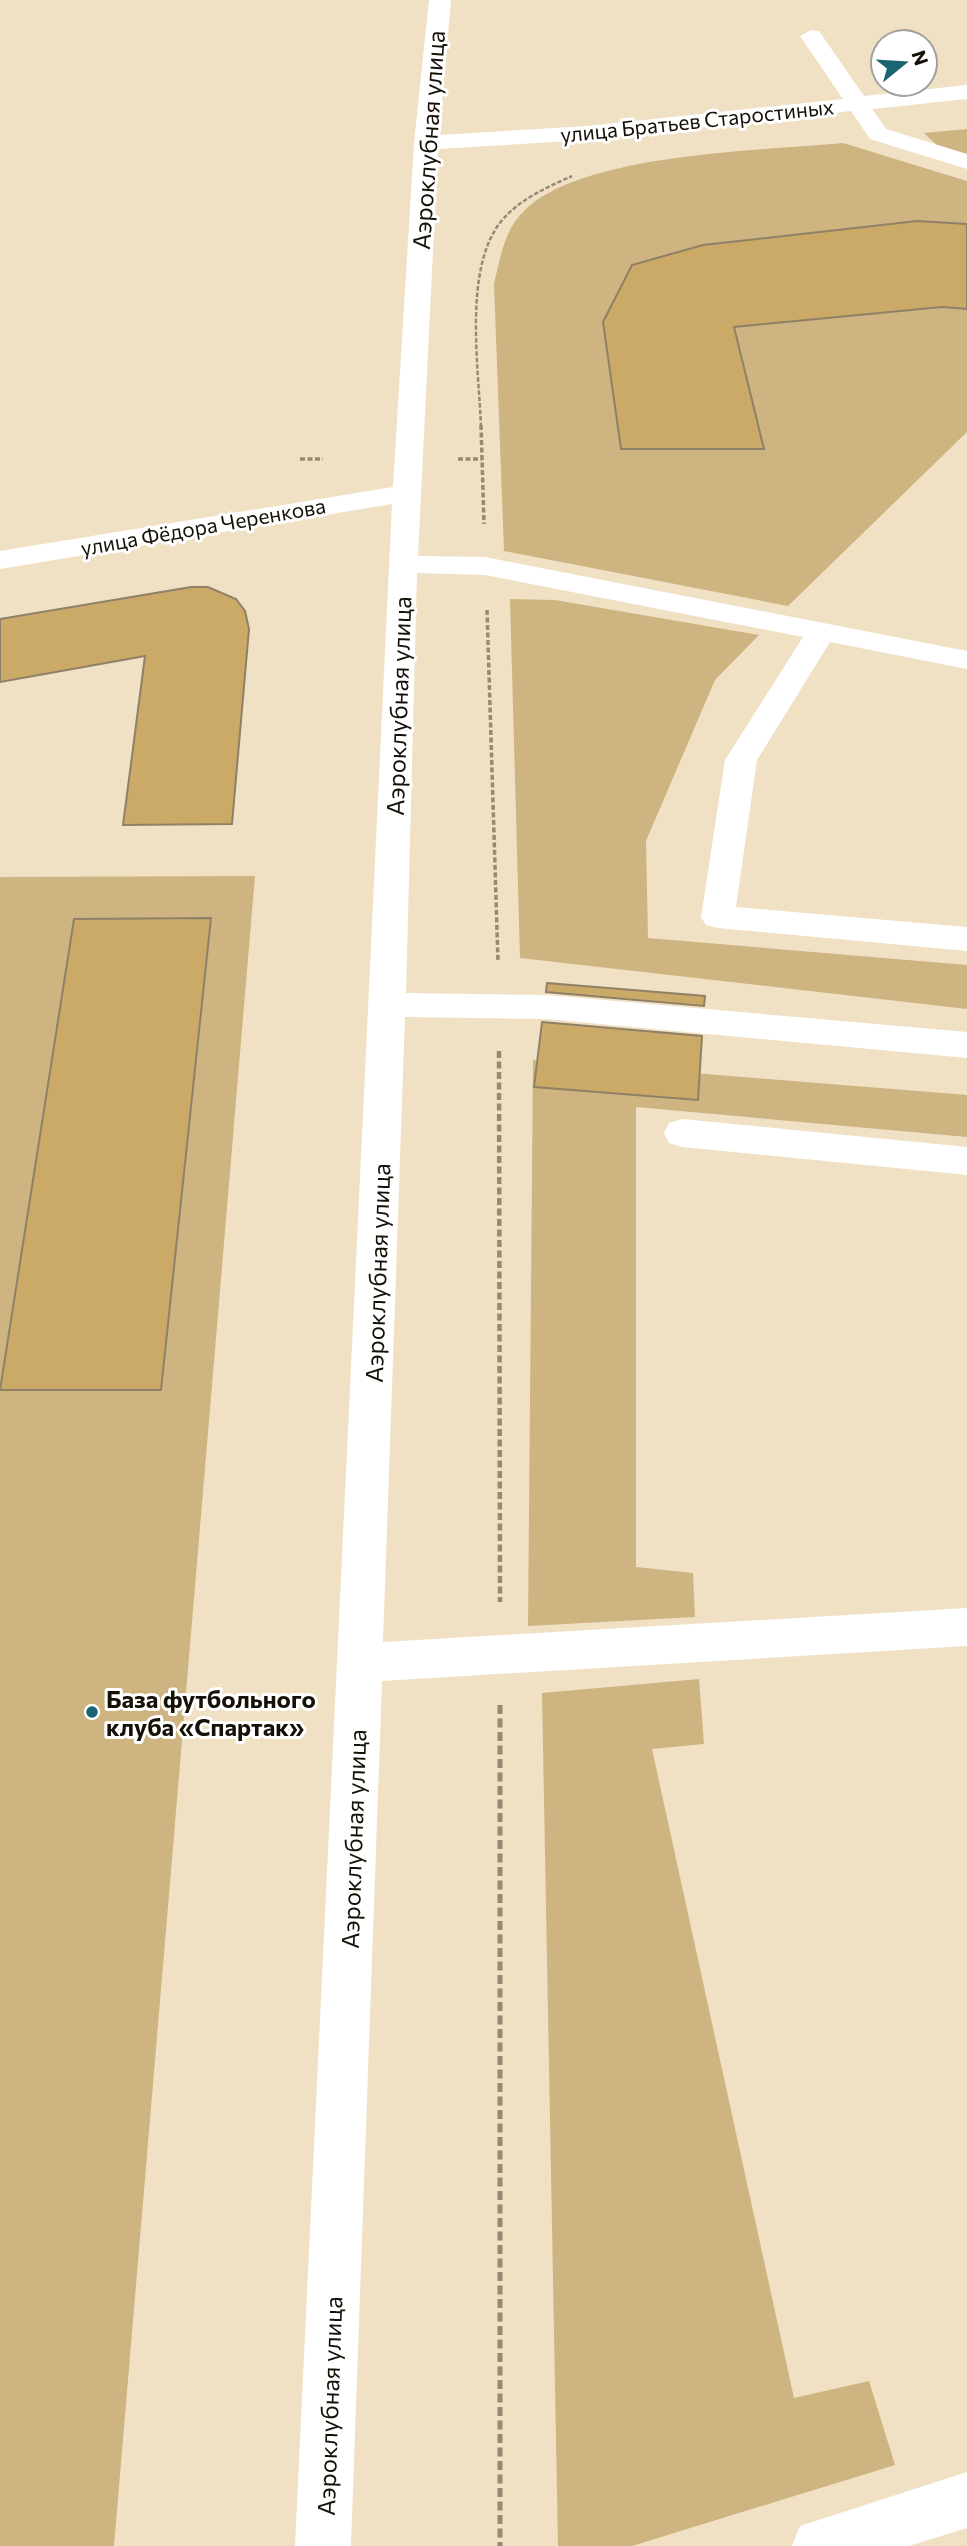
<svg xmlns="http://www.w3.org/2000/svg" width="967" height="2546" font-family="Commissioner,sans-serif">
<rect width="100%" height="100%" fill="#f0e1c4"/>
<path fill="#ceb481" d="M967,129v28l-26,-8 -17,-16z
M843,143l124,38v251l-179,174 -284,-55 -10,-267c6,-25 10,-54 30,-73 58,-58 238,-60 319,-68z
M510,599l45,1 204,35 -44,45 -69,161 2,97 319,27v44l-447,-51z
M255,876l-141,1670h-114v-1669z
M533,1060l434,35v42l-331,-30v460l57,6 2,44 -167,9z
M699,1679l5,65 -52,5 142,649 75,-17 26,84 -263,81h-74l-16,-853z"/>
<path fill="#cba967" stroke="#8f8167" stroke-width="2" d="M917,221l50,3v85l-25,-2 -208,20 30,122h-143l-18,-127 29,-57 71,-20z
M191,587h17l28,12 9,12 4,18 -17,195 -109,1 22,-169 -145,26v-63z
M211,918l-50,472h-161l74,-471z
M547,983l158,13 -1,10 -158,-14z
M542,1022l160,14 -4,64 -164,-13z"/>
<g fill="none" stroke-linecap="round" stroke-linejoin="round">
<path stroke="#958a75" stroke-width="2.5" stroke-dasharray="4.5 2" stroke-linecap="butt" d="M481,427c-2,-59 -19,-163 23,-209 18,-20 44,-31 68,-42"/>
<path stroke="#958a75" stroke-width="3.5" stroke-dasharray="5 2.5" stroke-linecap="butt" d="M481,425l3,99
M300,459h23
M458,459h24
M487,610l11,352"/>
<path stroke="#958a75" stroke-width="4.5" stroke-dasharray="7 3.5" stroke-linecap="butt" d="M499,1051l1,551"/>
<path stroke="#958a75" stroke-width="5" stroke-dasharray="9 4.5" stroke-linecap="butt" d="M500,1705v841"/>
<path fill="#fff" fill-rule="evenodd" d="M429,0h22l-12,135 148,-9 256,-27 -43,-63 11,-6 8,1 45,65 103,-11v14l-95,10 14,20 81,25v15l-97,-30 -19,-28 -264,29 -149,9 -20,407 67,1 482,94v18l-137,-27 -73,118 -21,147 231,20v24l-249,-23 -12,-3 -5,-8 24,-157 78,-123 -318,-62 -68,-2 -11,420 141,2 420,37v26l-420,-39 -142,-2 -22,625 584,-34v38l-585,35 -31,865h-56l97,-2042 -392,65v-18l393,-64 21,-344z
M682,1119l285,28v28l-285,-28 -13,-4 -5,-10 5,-10z
M967,2472v56l-58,18h-117l8,-20z"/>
</g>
<circle fill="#1a6570" stroke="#fff" stroke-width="2.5" cx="92" cy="1712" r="7"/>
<g text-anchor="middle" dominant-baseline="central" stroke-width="6" stroke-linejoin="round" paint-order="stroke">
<g font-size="21" fill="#161107" stroke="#fff">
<text transform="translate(697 120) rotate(-6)">улица Братьев Старостиных</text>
<text transform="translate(203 526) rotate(-10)">улица Фёдора Черенкова</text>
</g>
<g font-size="24" fill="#161107" stroke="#fff">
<text transform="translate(428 140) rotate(-86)">Аэроклубная улица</text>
<text transform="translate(398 706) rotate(-88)">Аэроклубная улица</text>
<text transform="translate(377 1273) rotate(-88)">Аэроклубная улица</text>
<text transform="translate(353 1839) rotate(-88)">Аэроклубная улица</text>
<text transform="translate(329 2406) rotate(-88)">Аэроклубная улица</text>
</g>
<g font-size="24" font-weight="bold" fill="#161107" stroke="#fff" text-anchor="start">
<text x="106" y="1698">База футбольного<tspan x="106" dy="28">клуба «Спартак»</tspan></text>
</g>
</g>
<g transform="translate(904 63) rotate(72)"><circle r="33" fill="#ffffff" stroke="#a2a09c" stroke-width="2"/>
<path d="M0-5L12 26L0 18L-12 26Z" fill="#1a6570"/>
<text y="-10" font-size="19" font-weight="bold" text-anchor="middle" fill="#161107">N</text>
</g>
</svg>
